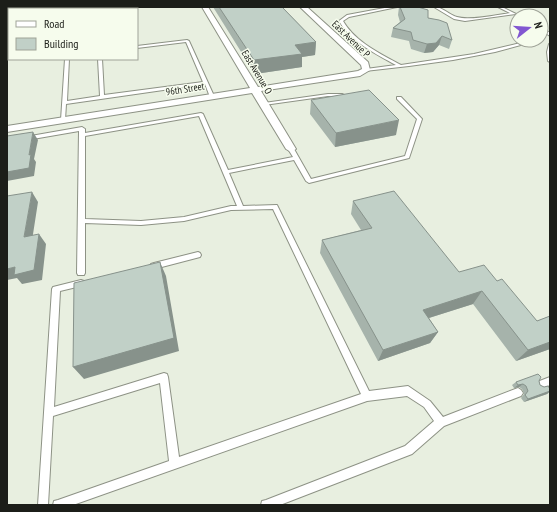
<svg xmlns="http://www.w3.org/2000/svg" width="557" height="512" font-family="'PT Sans Narrow',sans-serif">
<rect width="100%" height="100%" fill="#e8efe0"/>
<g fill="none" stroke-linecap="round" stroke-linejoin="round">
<g stroke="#8d9285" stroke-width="2">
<path id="service" d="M68,7h4v2h-4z
M92,7h11l-12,2h-11z
M390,7h7l-48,10 -6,4c12,21 38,33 58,44l73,-11 59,-14h6l-44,12 -42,8 -44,6 -44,5v-2h1l30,-4c-20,-11 -45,-23 -57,-44l8,-6z
M434,7c9,0 15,8 23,10 12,4 40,-2 53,-4l-12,-6h4l14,7 -51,7 -11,-2z
M541,27l9,6v3l-9,-6z
M187,40l2,1 25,55v1h-4l-5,-13 -139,20 -1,16 -2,1 -2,-1 4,-61h4l-2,42 33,-5 -2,-37h4l2,36 99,-13 -17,-40 -49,6v-2z
M549,44h1v18l-2,-1 -1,-9z
M328,94h14l2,1 -2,1h-14l-64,9 -2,-1 2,-1z
M397,97h4l21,22 -13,39 -100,25 -3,-2 -12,-21 -65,13 14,33 34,-1 92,186 39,-5 22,15 13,16 75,-29 3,2 2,3 -2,3 -77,30 -32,28 -132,51h-19l1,-4 4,-1 139,-54 29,-25 -10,-14 -17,-11 -40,5 -294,104h-20l1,-4 4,-1 111,-39 -9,-78 -107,33 -5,89h-10l14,-216 1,-2 28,-7 3,1 1,2 -1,2 -3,1 -21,5 -6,116 110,-34 3,1 1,3 11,80 182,-63 -88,-185 -42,1 -47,11 -43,4 -56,-2v50l-1,2h-6l-1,-2 2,-142 -52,9 -2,-1v-2l57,-10 3,2v4l116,-20 2,1 25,56 65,-13 -5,-8 3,-2 3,2 17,30 94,-23 12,-37 -20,-20zM199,116l38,90h-6l-47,11 -43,4 -56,-2v-83z
M198,252l2,1 1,2 -1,2 -46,12 -3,-1 -1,-2 1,-2 3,-1z
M550,377v8l-10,4 -3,-1 -1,-3 1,-3z"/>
</g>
<g stroke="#8d9285" stroke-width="2">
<path id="minor" d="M7,7h22l-4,2h-16v2h-2z
M202,7h6l50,80 100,-16 4,-2 -1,-4 -61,-58h7l61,55 2,8 -10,6 -99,15 35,58 -5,3 -5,-3 -34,-56 -245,39v-6l243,-38z"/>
</g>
<g stroke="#8d9285" stroke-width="2">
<path id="tertiary" d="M7,7h6l-1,2h-3v6h-2z"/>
</g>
<use href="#service" fill="#fff" fill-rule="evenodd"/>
<use href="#minor" fill="#fff" fill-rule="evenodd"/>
<use href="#tertiary" fill="#fff" fill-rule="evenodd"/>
</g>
<path fill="#a6b3ab" d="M213,7h69l34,35 -1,13 -13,2v10l-47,7z
M399,7h19l10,11 24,22 -3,9 -10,-4 -6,7 -9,1 -13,-4 -2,-8 -18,-4 2,-9 7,-6 -2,-7z
M311,100l85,35 -61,12 -25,-33z
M353,201l106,71 38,9 40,40 13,-5v33l-34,12 -43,-57 -44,14 9,14 -8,11 -52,18 -58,-108 2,-13 39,-10 -10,-16z
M539,381l1,4 4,2 6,2v3l-3,2 -23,8 -3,-4 3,-4 -2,-5 -3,-2 -5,1 -2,-3 4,-3z"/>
<path fill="#87928b" d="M442,36l-3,9 -6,7 -9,1 3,-9z
M316,42l-1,13 -13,2v10l-47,7 -1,-14 41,-15z
M399,120l-3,15 -61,12 1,-14z
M33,132l5,8 -4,19 2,3 -2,14 -27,5v-9l22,-17z
M32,192l6,10 -7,45 -7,-10z
M39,234l7,10 -4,36 -20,4 -5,-6 -10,2v-11l8,-2z
M160,262l6,14 13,75 -95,28 -11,-12z
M482,291l-9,13 -57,18 7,-12z
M438,332l-8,11 -52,18 5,-11z
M550,342v7l-34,12 12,-11z
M523,384l-4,3 -5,1 4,-3z
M550,391l-3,3 -23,8 4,-3z"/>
<path fill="#c1d0c7" stroke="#87928b" d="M219,7h63l34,35 -21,3 7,9 -48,6z
M400,7h18l10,3v8l11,2 8,3 5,17 -10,-4 -6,7 -9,1 -14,-4 -2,-8 -18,-4 12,-9z
M369,90l30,30 -63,13 -25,-33z
M33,132l-4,23 2,-1 -2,14 -22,4v-36z
M394,191l65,81 25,-7 13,16 5,-2 35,42 13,-5v26l-22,8 -46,-59 -59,19 15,22 -55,18 -61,-110 50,-12 -19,-27z
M32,192l-8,45 15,-3 -5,36 -20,5 1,-8 -8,2v-73z
M160,262l14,76 -101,29 1,-84z
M538,374l3,3 -2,4 1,4 4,2 4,-1 2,3v2l-22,8 -3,-4 3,-4 -2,-5 -3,-2 -5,1 -2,-3z"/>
<g text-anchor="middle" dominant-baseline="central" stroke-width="3" stroke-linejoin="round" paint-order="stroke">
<g font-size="10" fill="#1c1e19" stroke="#f6fced">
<text transform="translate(351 39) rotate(44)">East Avenue P</text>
<text transform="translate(257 72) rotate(59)">East Avenue O</text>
<text transform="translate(185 89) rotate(-9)">96th Street</text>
</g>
</g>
<rect width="557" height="512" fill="none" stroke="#1c1e19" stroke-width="16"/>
<rect x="8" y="8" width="130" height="52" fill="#f6fced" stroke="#9fa398"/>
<rect x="16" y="21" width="20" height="6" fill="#ffffff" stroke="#9fa398"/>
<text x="44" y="28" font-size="12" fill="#1c1e19">Road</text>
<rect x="16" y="38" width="20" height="12" fill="#c1d0c7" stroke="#9fa398"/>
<text x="44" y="48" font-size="12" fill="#1c1e19">Building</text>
<g transform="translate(529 28) rotate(73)"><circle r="19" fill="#f6fced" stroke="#9fa398"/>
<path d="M0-3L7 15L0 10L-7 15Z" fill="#8257d1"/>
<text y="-6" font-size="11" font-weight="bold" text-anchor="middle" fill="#1c1e19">N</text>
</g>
</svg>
